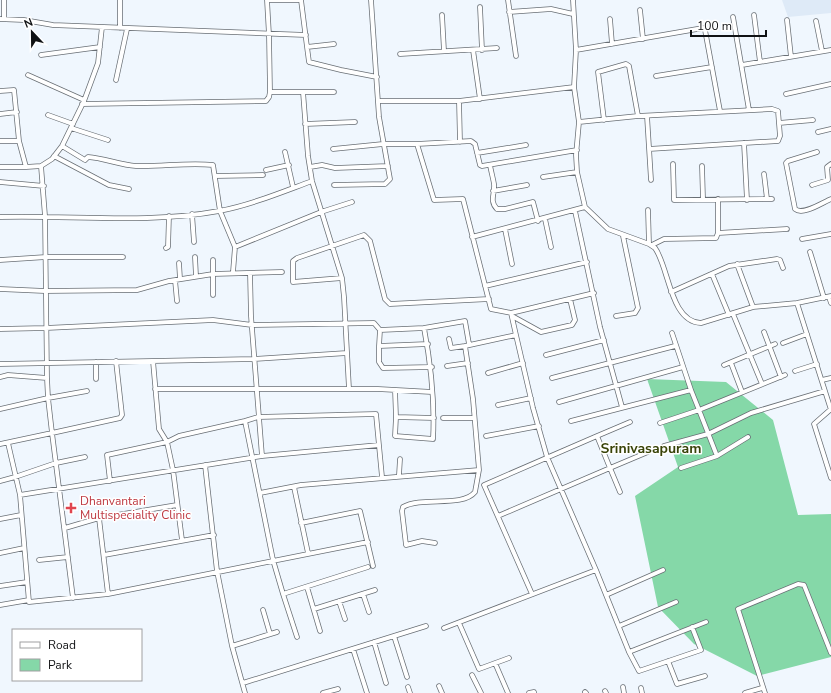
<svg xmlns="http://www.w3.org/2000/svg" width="831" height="693" font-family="'Nunito Sans',sans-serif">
<rect width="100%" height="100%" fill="#f0f7fe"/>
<path fill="#deeaf7" d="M782,0h49v13l-43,4z"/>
<path fill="#85d8a8" d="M647,379l79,3 47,38 25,95 33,-1v143l-74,19 -63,-32 -36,-37 -23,-111 43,-29z"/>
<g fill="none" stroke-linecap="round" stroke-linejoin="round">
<g stroke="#696f75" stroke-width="5.5">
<path id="minor" d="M4,0v18
M267,0l2,35 1,57h64
M268,0h33
M301,0l6,47 27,-3
M508,0l8,56
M573,0l3,50 -2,37 5,35 -3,33 1,17 8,35 23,22 41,15 6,4c14,19 15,74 46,75l52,-16 44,-4 34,-7
M480,7l2,43
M640,10l3,29
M509,12l42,-3 22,5
M442,15l2,36
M754,15l6,47
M733,17l16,93
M0,19l24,1 29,5 253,10
M610,19l2,25
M787,20l4,37
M816,21l6,30
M120,28v-28
M307,47l2,15 32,8 36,7
M473,50l7,49
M576,50l127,-22 2,2 15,81
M400,54l97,-6
M41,55l59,-8
M742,65l89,-15
M28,75l56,25
M656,76l56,-9
M116,80l11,-51
M0,91l14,-1 5,51
M303,92l5,64 4,25 30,97 2,19 5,92
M786,94l45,-10
M378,101h81l115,-14
M459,101l1,41
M82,104l184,-3 3,-4 1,-5
M0,114l17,-2
M48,115l25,9
M647,116l4,64
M604,120l-6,-48 28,-8 3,2 9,50
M579,122l59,-6 134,-7 6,2 2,25 -2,5 -129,8
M779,123l34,-3
M305,124l50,-2
M71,128l37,12
M818,132l13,-3
M0,141h19l7,26 15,-1
M744,143l3,57
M417,144l17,56 29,-1 28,110 20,4
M62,146l23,14 3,-3c16,1 32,8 48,9 26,1 52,-4 77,-1l7,46 15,36 -2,25
M333,149l50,-5h34l54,-3 4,3 5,21 2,1 95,-16
M285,152l8,35
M817,152l-29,9 -2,2 9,46c8,7 28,-7 36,-10
M477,153l49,-8
M54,156l55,29 20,4
M673,164l1,36 98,-1
M490,165c1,6 3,13 4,19 1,10 -5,17 3,25h8l28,-7 5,19
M702,166l1,33
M0,167h26
M310,167l12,-2 13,3 53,-2
M266,170l23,-5
M764,174l3,25
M215,176l48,-1
M543,177l34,-5
M0,182l44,4
M334,185l51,-1 5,-5 -11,-62 -8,-117
M812,185l16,-5 -1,-13 4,-3
M493,191l34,-6
M648,210l1,34
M575,211l25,116 22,80
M192,214l2,28
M0,217c72,-2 149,7 219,-6 32,-6 63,-19 93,-30
M545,219l6,28
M505,229l7,35
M718,233l69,-4
M472,237l113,-30
M802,239l29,-5
M652,245l12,-6 52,-1 2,-5v-34
M235,247l86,-35 31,-10
M166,248l2,-1 1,-31
M810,252l14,46
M195,257l1,19
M0,260l46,-3h77
M213,260v35
M179,263l1,16
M737,264l16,43
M250,273l1,43 11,140
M712,274l17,41
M342,278l-49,4v-21l4,-3 67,-23 6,6 15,58 5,5 99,-5
M175,280l2,21
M485,286l102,-24
M0,289l45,2 92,-1 32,-9 44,-7 69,-2
M671,292l58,-26 48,-7 3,1 3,8
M829,297l2,6
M797,303l34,107
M733,314l29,70
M512,316l29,16 31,-7 3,-5 -5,-21
M616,316l19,-3 3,-5 -15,-72
M424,328c7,37 11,74 9,111l-38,-3 1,-19 38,1
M0,329l46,-1 167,-8 39,5 122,-2 6,7 44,-2 41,-7 4,23
M380,330l-1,16 49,-2
M764,332l17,45
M672,333l19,57
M449,339l2,9 14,-2
M783,343l24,-9
M379,346v16l4,6 49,-1
M546,355l58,-15
M153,361l6,68 8,13 12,-6 66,-15 28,139 10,34 85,-27
M96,362v17
M731,363l11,29
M0,364l254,-5 93,-6
M724,365l51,-21
M447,366l21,-3
M795,371l22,-7
M488,373l35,-10
M0,377l8,-2 39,3 -2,-162 -4,-50 11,-7 10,-13 22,-45 14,-38 4,-36
M47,378l1,20 39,-7
M552,378l123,-32
M822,380l9,-2
M155,389h223l54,3
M395,390l1,27
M559,402l124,-35
M498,405l33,-7
M0,409l48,-11 4,35 -52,11
M831,409l-17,15 17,54
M443,418h31
M245,421l13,-4 118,-3 6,63
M571,421l120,-31 8,20 86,-35
M660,423l39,-13 18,46 31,-19
M486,436l53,-10
M597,436l33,-14
M8,443l12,52 9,107 79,-8 260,-52
M664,446l44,-12 43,-21 74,-22
M205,465l12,106 15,75 13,47
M681,468l36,-12
M399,475l1,-16
M0,481l15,-4 41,-14 29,-6
M110,481l-3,-26 60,-13 6,28 9,70
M294,487l14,66
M620,492l-10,-24 38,-16
M260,493l41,-8 178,-15
M20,495l242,-39 117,-11
M498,516l112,-48 -13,-32 -113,49 48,109
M99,518l9,76
M0,519l21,-4
M301,523l59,-12 13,55
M65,528l34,-10 78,-13
M435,543l-13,-2 -16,4 -4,-34 1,-4c19,-11 59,1 72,-15l4,-22 -6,-71 -8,-53 51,-11 -5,-22 83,-20
M0,553l24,-5
M104,555l110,-20
M39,560l29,-3
M596,570l33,82 77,-30
M0,586l27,-4
M307,587l13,44
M283,594l14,43
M363,594l6,18
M606,595l57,-25
M73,598l-21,-165 68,-15 2,-3 -6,-54
M339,601l6,18
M0,605l29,-5
M314,609l61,-19
M263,610l7,24
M459,623l20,46 30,-11
M619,626l57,-24
M444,628l152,-58 -49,-113 -14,-49 -17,-73
M394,636l13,41
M374,642l12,41
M232,646l45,-14
M353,649l14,44
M629,652l10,19 62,-21 -9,-23
M668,661l9,23 28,-8
M495,663l13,30
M472,675l9,18
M243,683l183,-57
M439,686l3,7
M408,687l2,6
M623,687l1,6
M641,688l1,5
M605,691l1,2
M585,692l1,1
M323,693l15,-4
M529,693l5,-1
M745,693l17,-5
M765,693l-27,-84 60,-25 6,1 27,68"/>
</g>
<use href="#minor" stroke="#fff" stroke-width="4"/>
</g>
<path fill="#e0444e" stroke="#fff" stroke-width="1.5" d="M69 502h4v4h4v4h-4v4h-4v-4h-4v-4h4z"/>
<g text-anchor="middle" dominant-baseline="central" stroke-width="3" stroke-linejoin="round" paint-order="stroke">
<g font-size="12" fill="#be3a42" stroke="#fff" text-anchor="start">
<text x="80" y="501">Dhanvantari<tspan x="80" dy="14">Multispeciality Clinic</tspan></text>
</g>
<g font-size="14" font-weight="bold" fill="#394409" stroke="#fff">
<text x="651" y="448">Srinivasapuram</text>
</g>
</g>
<rect x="12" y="629" width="130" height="52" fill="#ffffff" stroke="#9fa0a1"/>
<rect x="20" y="642" width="20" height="6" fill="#ffffff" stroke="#9fa0a1"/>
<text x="48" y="649" font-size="12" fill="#101214">Road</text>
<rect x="20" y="659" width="20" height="12" fill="#85d8a8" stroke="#9fa0a1"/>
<text x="48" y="669" font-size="12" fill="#101214">Park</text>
<g transform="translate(32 32) rotate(338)" stroke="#ffffff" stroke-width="3" paint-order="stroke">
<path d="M0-3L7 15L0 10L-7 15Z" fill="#101214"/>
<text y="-6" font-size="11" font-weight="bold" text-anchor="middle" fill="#101214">N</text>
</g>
<path d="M691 30v6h75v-6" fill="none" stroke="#101214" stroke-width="2"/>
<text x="697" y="30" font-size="12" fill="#101214" stroke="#ffffff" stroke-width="3" paint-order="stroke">100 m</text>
</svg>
